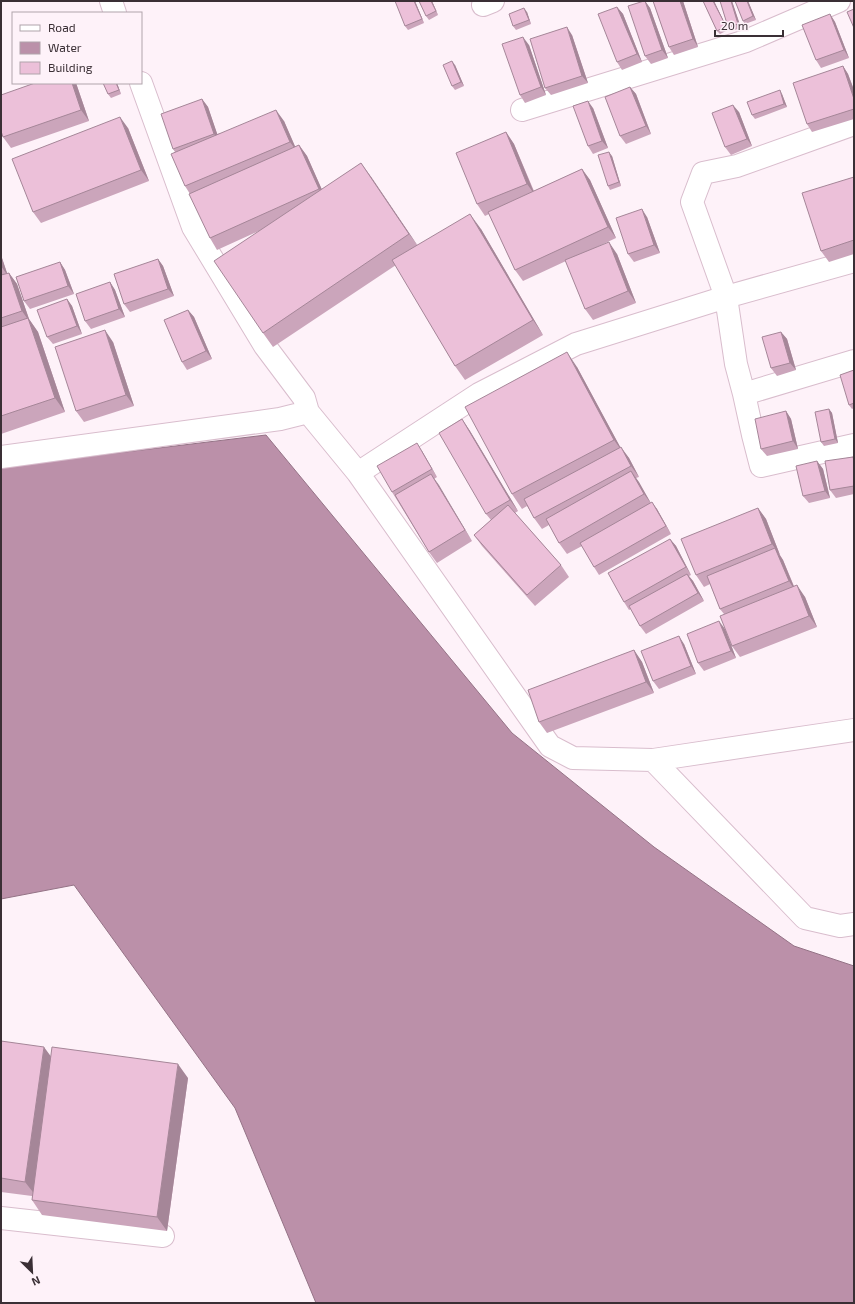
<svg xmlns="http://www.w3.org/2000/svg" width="855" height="1304" font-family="'Exo 2',sans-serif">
<rect width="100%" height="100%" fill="#fef2f9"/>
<path fill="#bb90a9" stroke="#947386" d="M266,435l246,298 142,114 140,99 60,20v337h-538l-81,-195 -161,-223 -73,14v-432z"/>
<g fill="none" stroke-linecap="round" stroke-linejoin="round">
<g stroke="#d9bdcd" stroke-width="24">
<path id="street" d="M111,1l4,12
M483,5l10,-4
M141,83l52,144 72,119 39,52 4,14 50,61 192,273 23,12 80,2 152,158 35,8 14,-2
M522,110l224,-69 93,-40
M854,124l-117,42 -34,7 -11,29 34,95 10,67 8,30 9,41 8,31 93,-21
M744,394l110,-33
M1,457l279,-38 28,-7
M358,473l121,-79 97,-50 150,-47 128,-36
M653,760l201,-30
M1,1218l162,18"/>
</g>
<use href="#street" stroke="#fff" stroke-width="22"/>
</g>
<path fill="#cba5bb" d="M1,1h44v1h-44z
M415,1l9,22 -16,7 -3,-4z
M432,1l6,14 -9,5 -3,-4z
M645,1l5,7 18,50 -17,6 -6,-8z
M653,1h30l15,46 -24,8 -5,-8z
M703,1h11l14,29 -8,4 -3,-3z
M720,1h12l9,27 -10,3 -3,-4z
M748,1l8,19 -11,4 -2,-3z
M617,7l6,7 19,48 -20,8 -5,-8z
M527,12l4,12 -15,6 -3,-4z
M830,14l5,8 14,36 -28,10 -5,-8z
M572,35l16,48 -37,12 -6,-7z
M529,45l17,50 -21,8 -5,-8z
M455,65l9,21 -9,4 -3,-4z
M843,66l5,8 6,16v29l-42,13 -5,-8z
M35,83h41l13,38 -78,27 -8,-11z
M103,83h14l4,11 -10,4 -3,-4z
M630,87l6,7 15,40 -25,10 -6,-8z
M782,94l5,13 -32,12 -3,-4z
M202,99l6,8 9,27 67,-13 11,26 4,-2 8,11 15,34 39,-27 56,82 64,-16 62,106 -78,45 -10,-14 -59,-101 -123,82 -10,-14 -2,-103 -44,20 -7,-12 -20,-44 -5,-8 -10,-34 -2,-3z
M593,108l15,40 -15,6 -5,-8z
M739,112l13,34 -21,9 -6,-8z
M128,128l21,53 -108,42 -8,-11z
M506,132l8,12 20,47 48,-22 8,11 26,58 -19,9 20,7 19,49 -43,17 -8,-11 -19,-48 -43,20 -8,-11 -26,-56 -4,2 -8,-12z
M612,156l9,30 -11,4 -2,-4z
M854,177v77l-25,8 -8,-11z
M647,217l13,36 -26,9 -6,-8z
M1,255l6,18h2l8,11 12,35 9,13 27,80 -64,22z
M158,259l5,7 11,30 -44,16 -6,-8z
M60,262l5,8 9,24 -44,15 -6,-8z
M110,282l5,8 10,27 -34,12 -6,-8z
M67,299l5,7 10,28 -29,10 -6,-7z
M188,310l6,7 18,42 -25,11 -5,-8z
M781,332l6,7 9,31 -19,6 -6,-8z
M113,342l21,64 -50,16 -8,-11z
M577,367l43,80 9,11 10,19 -3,1 14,24 7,7 14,25 -72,41 -5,-8 -12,-21 -15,8 -8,-11 -10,-18 -7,4 -8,-11 -7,-12 -5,3 -10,-15z
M854,370v38l-2,1 -3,-4z
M829,409l3,4 6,30 -14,3 -3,-4z
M786,411l5,8 7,30 -31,7 -6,-7z
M462,419l8,12 48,80 -3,2 46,52 8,12 -34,29 -53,-60 -8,-11 17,-15 -5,-6z
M422,451l15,26 -3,2 38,62 -35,22 -8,-11 -37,-60z
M853,457l1,1v36l-18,4 -6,-8z
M817,461l6,8 7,29 -21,5 -6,-7z
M758,508l8,11 14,36 3,5 11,26 11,11 12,30 -77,30 -8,-11 -8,-32 -4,-5 -10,-25 -6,3 -8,-12z
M670,539l6,7 15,29 -2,1 4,5 11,20 -58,33 -6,-8 -9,-17 -2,1 -5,-8z
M725,629l11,29 -32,13 -6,-8z
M684,644l12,30 -37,15 -6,-8z
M634,650l8,12 12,31 -107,40 -8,-11z
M1,1041l50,16 137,21 -21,153 -125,-16 -10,-15v-4l-31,-4z"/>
<path fill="#a58698" d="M414,1h1l9,22 -2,-4z
M431,1h1l6,14z
M645,1l5,7 18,50 -6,-8z
M680,1h3l15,46 -5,-8z
M713,1h1l14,29 -2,-4z
M731,1h1l9,27 -3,-4z
M747,1h1l8,19 -3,-4z
M617,7l6,7 19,48 -5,-8z
M524,8l3,4 4,12 -2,-4z
M830,14l5,8 14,36 -5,-8z
M567,27l5,8 16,48 -6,-7z
M523,37l6,8 17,50 -5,-8z
M452,61l3,4 9,21 -3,-4z
M843,66l5,8 6,16v9z
M72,83h4l13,38 -8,-11z
M116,83h1l4,11 -2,-4z
M630,87l6,7 15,40 -5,-8z
M780,90l2,4 5,13 -3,-3z
M202,99l6,8 12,35 -6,-8z
M588,101l5,7 15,40 -6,-7z
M733,105l6,7 13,34 -5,-7z
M276,110l8,11 14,32 -8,-11z
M120,117l8,11 21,53 -8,-11z
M506,132l8,12 21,51 -8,-11z
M299,145l8,11 20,45 -8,-12z
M609,152l3,4 9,30 -2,-4z
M361,163l11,15 48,71 -11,-15z
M582,169l8,11 26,58 -8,-11z
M642,209l5,8 13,36 -6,-8z
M470,214l11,15 62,106 -10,-15z
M609,242l8,12 19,49 -8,-12z
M1,255l7,21 -7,-10z
M158,259l5,7 11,30 -6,-7z
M60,262l5,8 9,24 -6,-8z
M9,273l8,11 12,35 9,13 27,80 -10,-14 -26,-77 -7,-10z
M110,282l5,8 10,27 -6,-8z
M67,299l5,7 10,28 -5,-8z
M188,310l6,7 18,42 -6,-8z
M105,330l8,12 21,64 -8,-11z
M781,332l6,7 9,31 -6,-7z
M567,352l10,15 47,87 -10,-14z
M829,409l3,4 6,30 -3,-4z
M786,411l5,8 7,30 -5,-8z
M462,419l8,12 48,80 -8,-11z
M417,443l5,8 15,26 -5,-8z
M621,447l8,11 10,19 -8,-11z
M817,461l6,8 7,29 -5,-7z
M631,471l8,11 13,23 -8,-11z
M431,474l8,11 33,56 -7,-11z
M652,502l5,7 14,25 -5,-8z
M758,508l8,11 14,36 -8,-11z
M670,539l6,7 15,29 -5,-8z
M775,548l8,12 13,32 -7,-11z
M687,574l6,7 11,20 -6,-8z
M797,585l8,12 12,30 -8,-11z
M719,621l6,8 11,29 -5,-7z
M679,636l5,8 12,30 -5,-8z
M634,650l8,12 12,31 -8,-11z
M44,1047l11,15 -19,134 -11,-14z
M178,1064l10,14 -21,153 -10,-14z"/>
<path fill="#ecc0d9" stroke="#a58698" d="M395,1h19l8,18 -17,7z
M419,1h12l5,10 -10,5z
M644,1h1l17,49 -17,6 -17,-50z
M653,1h27l13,38 -24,8z
M703,1h10l13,25 -9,5z
M720,1h11l7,23 -10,3z
M735,1h12l6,15 -10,5z
M617,7l20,47 -20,8 -19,-48z
M524,8l5,12 -16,6 -4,-12z
M854,9v19l-7,-16z
M830,14l14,36 -28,10 -14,-35z
M567,27l15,49 -37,12 -15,-49z
M523,37l18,50 -21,8 -18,-51z
M452,61l9,21 -9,4 -9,-21z
M843,66l11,33v10l-47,15 -14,-41z
M35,83h37l9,27 -78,27 -2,-6v-36z
M103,83h13l3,7 -11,4z
M630,87l16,39 -26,10 -15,-39z
M780,90l4,14 -32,11 -5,-13z
M202,99l12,35 -41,15 -12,-35z
M588,101l14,40 -14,5 -15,-40z
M733,105l14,34 -22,8 -13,-34z
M276,110l14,32 -105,44 -14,-32z
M120,117l21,53 -108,42 -21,-53z
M506,132l21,52 -50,20 -21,-51z
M299,145l20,44 -109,49 -21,-44z
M609,152l10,30 -11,4 -10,-31z
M361,163l48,71 -146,99 -49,-72z
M582,169l26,58 -93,43 -27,-58z
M854,177v63l-33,11 -19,-58z
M642,209l12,36 -26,9 -12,-36z
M470,214l63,106 -78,46 -63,-106z
M609,242l19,49 -43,18 -20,-49z
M158,259l10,30 -44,15 -10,-30z
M60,262l8,24 -44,15 -8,-24z
M9,273l13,38 -21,7v-43z
M110,282l9,27 -34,12 -9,-27z
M67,299l10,27 -30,11 -10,-27z
M188,310l18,41 -24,11 -18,-42z
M28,318l27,80 -54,18v-89z
M105,330l21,65 -50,16 -21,-64z
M781,332l9,31 -19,5 -9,-31z
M567,352l47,88 -102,54 -47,-87z
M854,370v33l-5,2 -9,-30z
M829,409l6,30 -14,3 -6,-30z
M786,411l7,30 -32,8 -6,-30z
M462,419l48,81 -24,14 -47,-81z
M417,443l15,26 -40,23 -15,-26z
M621,447l10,19 -97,52 -10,-19z
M853,457l1,4v25l-24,4 -5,-29z
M817,461l8,30 -22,5 -7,-30z
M631,471l13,23 -85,49 -13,-24z
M431,474l34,56 -36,22 -34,-57z
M652,502l14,24 -72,41 -14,-24z
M508,505l53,60 -34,30 -53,-60z
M758,508l14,36 -76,31 -15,-36z
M670,539l16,28 -62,35 -16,-29z
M775,548l14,33 -69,28 -13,-33z
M687,574l11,19 -58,33 -11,-20z
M797,585l12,31 -77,30 -12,-30z
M719,621l12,30 -33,12 -11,-29z
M679,636l12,30 -38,15 -12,-30z
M634,650l12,32 -107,40 -11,-32z
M1,1041l43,6 -19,135 -24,-4z
M52,1047l126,17 -21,153 -125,-17z"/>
<rect width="855" height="1304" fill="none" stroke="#3a2f35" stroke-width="4"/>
<rect x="12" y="12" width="130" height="72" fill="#fef2f9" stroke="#b0a4ab"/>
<rect x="20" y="25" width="20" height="6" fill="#ffffff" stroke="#b0a4ab"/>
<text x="48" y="32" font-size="12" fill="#3a2f35">Road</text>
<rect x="20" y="42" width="20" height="12" fill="#bb90a9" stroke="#b0a4ab"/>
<text x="48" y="52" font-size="12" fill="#3a2f35">Water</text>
<rect x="20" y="62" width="20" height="12" fill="#ecc0d9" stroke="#b0a4ab"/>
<text x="48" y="72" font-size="12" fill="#3a2f35">Building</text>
<g transform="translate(32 1272) rotate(156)" stroke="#fef2f9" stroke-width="3" paint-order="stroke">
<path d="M0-3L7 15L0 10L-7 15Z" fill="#3a2f35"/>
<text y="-6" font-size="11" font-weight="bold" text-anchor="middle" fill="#3a2f35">N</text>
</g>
<path d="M715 30v6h68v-6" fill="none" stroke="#3a2f35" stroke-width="2"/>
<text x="721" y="30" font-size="12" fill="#3a2f35" stroke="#fef2f9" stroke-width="3" paint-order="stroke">20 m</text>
</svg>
